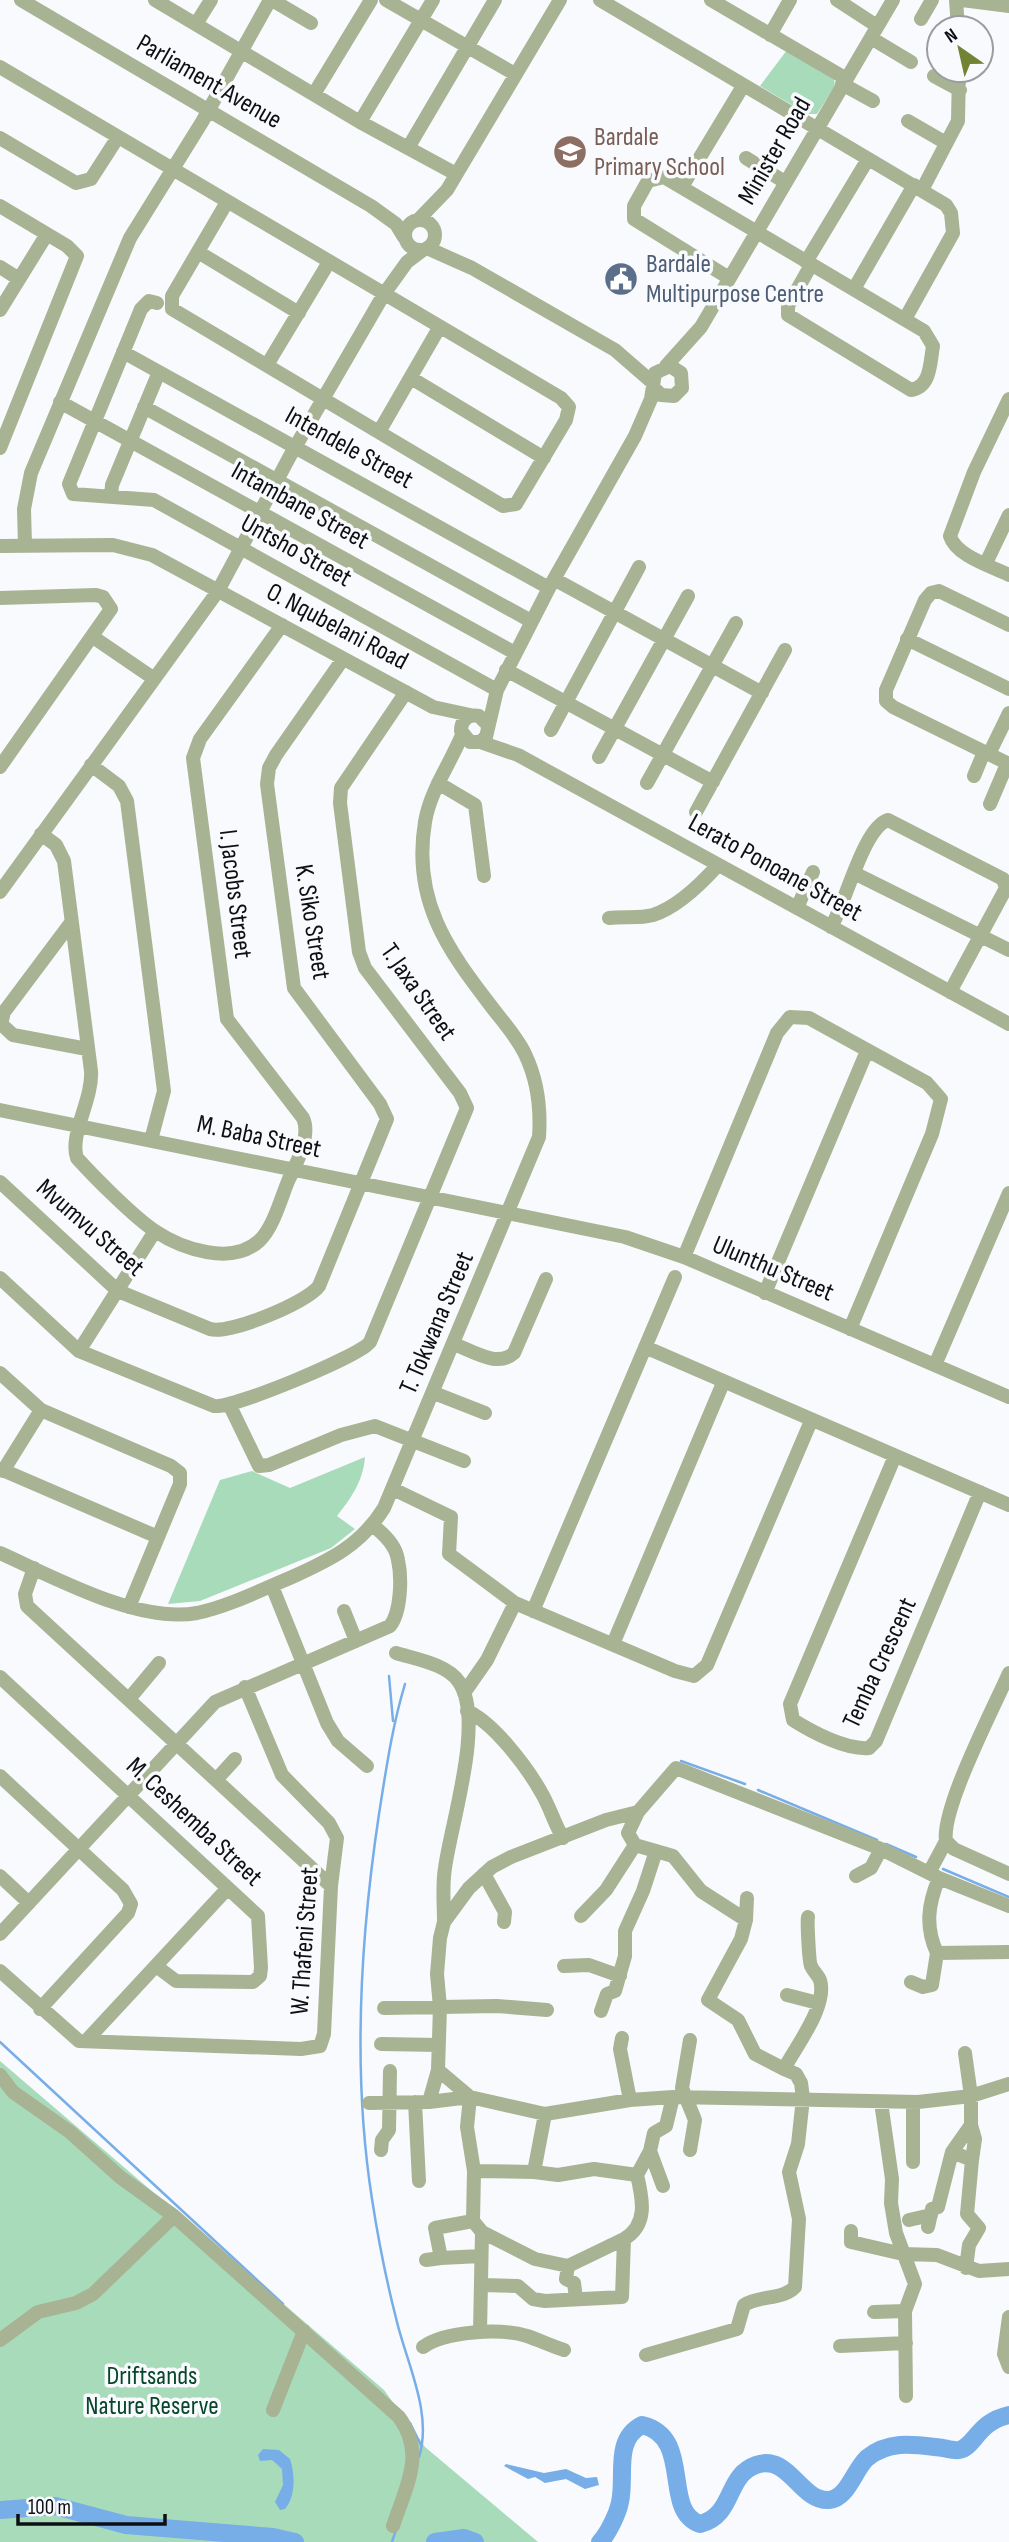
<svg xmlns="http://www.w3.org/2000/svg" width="1009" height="2542" font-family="'Sofia Sans Condensed',sans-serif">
<rect width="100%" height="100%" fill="#f9fafe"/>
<path fill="#a8dbba" d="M787,50l47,29 1,7 -18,28h-10l-47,-28z
M365,1457c-2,24 -13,40 -28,59l18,13 -24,19 -131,53 -32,3 52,-124 32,-9 38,17z
M0,2061l384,329 41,57 113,95h-538z"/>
<path fill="#77aee8" d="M263,2449l16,1 11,9c5,15 6,37 -5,50l-5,1 -5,-8 8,-17 -1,-16 -10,-9 -12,1 -2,-6z
M506,2464l38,9 22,-4 20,9 11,-1 2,8 -14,4 -19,-10 -21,4 -10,-6 -7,2 -24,-13z"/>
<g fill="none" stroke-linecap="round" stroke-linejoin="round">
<path stroke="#77aee8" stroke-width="2.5" d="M389,1676l4,45
M405,1684c-13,43 -19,86 -26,130 -19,126 -27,258 -7,385 6,39 14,80 24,119 10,44 37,95 23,139
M681,1761l64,23
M758,1790l119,50
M886,1844l30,13
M943,1869l66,28
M0,2042l283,262
M410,2423l11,22
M392,2542l4,-12"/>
<path stroke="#77aee8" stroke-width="18" d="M0,2510l55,-4 71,19 147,12 22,5
M435,2542l29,-4 11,4
M600,2542c8,-8 18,-29 20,-40 6,-26 -7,-62 22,-77 52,12 19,86 58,99 35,-9 25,-48 56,-59 33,-12 44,37 73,35 19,-2 25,-30 38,-42 23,-19 50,-13 76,-10 5,1 12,3 16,2 16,-3 18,-28 50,-35"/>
<path stroke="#a7b393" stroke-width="14" d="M21,0l350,206 25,18 8,13
M155,0l205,122 96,52
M272,0l39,23
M386,0l129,74
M600,0l346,205 5,8 2,20 -48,86
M711,0l134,78
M837,0l40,26
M956,0l2,28
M962,0l47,6
M921,19l11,-19
M196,24l15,-24
M770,35l20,-35
M871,38l40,24
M0,67l561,331 8,9 -3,13 -50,84 -13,2 -331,-197v-13l55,-94
M934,76l26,14
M842,84l31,17
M314,94l57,-94
M908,121l38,22
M360,122l73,-122
M0,138l76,45 15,-4 27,-42
M408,148l87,-148
M746,158l39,24
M682,187l61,-101
M922,190l36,-69 1,-51
M0,206l67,40 10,10 -77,192
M419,219l28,-29 113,-190
M405 235a15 15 0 1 1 30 0a15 15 0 1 1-30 0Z
M427,248l45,20 143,82 38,33
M198,252l101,61
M806,262l62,-103
M0,267l19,12
M729,278l-95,-59v-13l14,-25 16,-4 260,154 9,15c-3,17 -2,41 -22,44l-123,-75v-9l23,-41
M854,289l60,-104
M157,303l-8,-2 -8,8 -72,175 4,10 81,6 343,190
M0,310l47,-76
M123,352l426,236
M267,365l62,-103
M666,366l35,-39 192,-327
M411,378l133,80
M1009,399l-35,73 -24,64c6,20 41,30 59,39
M60,402l455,251
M144,407l387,214
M379,432l60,-104
M111,497l1,-12 47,-113
M25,545l-1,-36 7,-36 99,-235 72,-116 68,-122
M0,546l113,-1 39,10 281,152 37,8
M986,563l23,-48
M554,579l208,114
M0,598l96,-3 7,2 8,12 -111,158
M1009,625l-70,-34 -8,2 -6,7 -39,90v11l7,6 116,57
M93,637l60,41
M907,639l102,50
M506,670l207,112
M488,725l-9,-9c-11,-2 -18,4 -18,15l9,11h10l6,-5 11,-47 52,-102 86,-152 16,-37 4,-26 15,-7 11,7 1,15 -8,8 -13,-1 -7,-7
M551,730l88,-163
M480,742l38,13 491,269
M989,754l20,-41
M599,757l89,-161
M91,765l28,21 8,15 37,290 -13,49
M974,776l10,-24
M438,783l37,22 9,71
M647,783l89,-160
M990,804l17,-40
M696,812l89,-162
M41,834l15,11 8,16 27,210c2,28 -22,64 -14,87 17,19 58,60 78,73 27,18 77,35 104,10 15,-14 22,-44 30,-62 8,-16 22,-44 14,-61l-76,-99 -34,-261 7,-19 82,-114
M856,874l153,76
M0,892l218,-301 72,-135 94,-162 23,-32 16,-12
M797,908l16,-36
M609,918c14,-2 30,1 44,-3 25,-8 48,-31 65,-50
M70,924l-66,88 -3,12 12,11 74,14
M831,927c15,-24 32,-99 57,-107l115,59 3,9 -56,104
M0,1110l625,127 59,20 325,140
M0,1182l118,109 92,38c19,6 98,-27 109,-43l68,-167 -7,-15 -86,-116 -27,-204 2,-16 7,-13 67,-96
M684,1257l93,-224 13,-16 19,1 118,65 14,16 -9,35 -82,195
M0,1278l79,73 135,55c18,3 146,-50 156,-64l97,-234 -7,-15 -95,-125 -6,-16 -19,-149 1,-15 65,-96
M765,1293l102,-242
M454,1344c18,7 44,24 60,9l32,-74
M645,1347l364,158
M79,1351l76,-120
M935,1365l74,-172
M0,1373l41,37 130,56 9,7v11l-51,123
M434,1393l51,20
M230,1406l29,60 10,-1 72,-30 34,-9 89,35
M895,1456l-105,248 3,16c19,12 53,30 76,28l7,-7 104,-249
M0,1469l158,68
M3,1471l38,-61
M393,1489l58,28 -2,37 66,49
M0,1553c54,24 138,71 197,60 32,-7 64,-23 95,-36 38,-17 69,-32 92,-69l155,-371c2,-29 -1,-56 -14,-83 -8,-17 -22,-32 -34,-48 -44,-57 -79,-106 -66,-184 5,-31 25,-58 37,-87
M34,1568l-9,26 2,12 304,280
M272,1586l55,137 11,18 29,25
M344,1611l12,30
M533,1611l142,-334
M613,1644l110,-261
M396,1653c19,6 51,11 63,29 26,39 -8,141 -14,186 -3,18 -1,36 -1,54
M0,1677l258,239 3,52 -1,8 -7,6 -77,-1 -20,-15
M464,1693l23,-33 28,-57 160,68 19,5 13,-11 104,-244
M129,1699l30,-36
M467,1711c26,11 60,56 74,81 9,15 13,31 22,46
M0,1776l123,114 8,14 -3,9 -88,96
M216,1780l19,-21
M638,1812l-10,21 7,12 38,11 28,35 45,29 -5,19 -33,61 30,20 17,34 29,15
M946,1841c-5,-32 48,-134 63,-168
M946,1841l8,8 55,25
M930,1871l16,-30
M484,1874l21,38 -1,10
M0,1876l29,27
M856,1876l15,-8 10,-19
M581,1916l25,-26 29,-45
M746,1920l1,-22
M0,1934l215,-232 175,-76c11,-14 12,-48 8,-66 -2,-14 -15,-27 -26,-35
M937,1953c-12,-26 -9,-49 2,-75
M564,1966l25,-1 31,11
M0,1971l79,70 222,8 19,-3 4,-12 7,-148 6,-48 -8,-15 -47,-48 -37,-88
M911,1982l12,5 9,-2 5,-32 72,-1
M787,1995l31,8
M384,2008l113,-2 50,4
M601,2011l6,-17 8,-3 10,-35v-25l18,-40 13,-40
M622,2038l-2,11 10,51
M86,2041l142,-153
M381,2044l58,1
M0,2075l13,17 57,40 50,45 54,39 225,201c27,37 7,69 -6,109
M415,2102l4,79
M429,2102l9,-32
M881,2102l11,77 -1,24 5,30 19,51 -10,27 1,85
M913,2102v60
M369,2103l60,-1 41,-5 -32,-27 2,-63 -3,-33 3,-36 4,-16 25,-34 23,-21 19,-10 95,-37 32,-8 38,-44 205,81 58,29 70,28
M545,2114l-11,58 24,3 36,-6 43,6
M971,2125l4,14 -3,21
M381,2150l1,-10 7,-10 1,-59
M690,2150l5,-30 -13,-32 8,-48
M952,2152l20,8 -5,54 12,14 -10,17 -3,23
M474,2171l60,1
M663,2186l-13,-35 4,-18 12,-7 7,-29
M909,2220l22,-5
M928,2227l4,-18 6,-2 14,-55 19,-27v-29l-6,-43
M851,2231v11l52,12 34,1 42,16 30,-2
M482,2232l-9,-11 1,-50 -7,-44 3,-30 75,17 85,-14 43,-3 245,5 53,-6 38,-12
M441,2258l40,-2
M426,2260l15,-2 -6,-30 38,-7
M568,2266l-2,13 8,4 2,15
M481,2285l37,1 15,13 12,2 77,-4 2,-58c24,-14 19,-39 13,-64l13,-24
M874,2312l31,-1
M1009,2317l-5,37 5,13
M480,2332l2,-100 53,27 33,7 56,-27
M0,2340l38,-28 38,-9 17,-9 81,-78
M840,2346l66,-3
M423,2347c22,-16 78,-19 104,-11 12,4 24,10 37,14
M646,2355l91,-26 7,-24c15,-10 39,-5 51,-18l4,-68 -10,-47 9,-28 5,-46 -2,-15 -5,-9 -12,-5c12,-23 44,-63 36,-89 -2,-5 -7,-9 -9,-14 -2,-4 -4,-44 -3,-49
M273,2410l31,-79"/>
</g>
<defs>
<g id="school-disc" transform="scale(1.75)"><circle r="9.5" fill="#8d6e63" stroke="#f9fafe"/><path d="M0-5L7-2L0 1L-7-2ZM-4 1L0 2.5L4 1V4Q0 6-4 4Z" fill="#fff"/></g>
<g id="civic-disc" transform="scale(1.75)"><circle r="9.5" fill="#5c6f8a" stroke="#f9fafe"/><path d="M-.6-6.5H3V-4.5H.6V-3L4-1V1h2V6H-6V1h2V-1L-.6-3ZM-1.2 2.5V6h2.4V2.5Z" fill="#fff"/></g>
</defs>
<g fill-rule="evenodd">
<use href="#school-disc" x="570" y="152"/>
<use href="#civic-disc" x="621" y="279"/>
</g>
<g text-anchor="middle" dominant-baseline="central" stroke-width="7" stroke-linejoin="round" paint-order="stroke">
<g font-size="26" fill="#0e0f13" stroke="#f9fafe">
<text transform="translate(209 82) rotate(30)">Parliament Avenue</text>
<text transform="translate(775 151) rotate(-60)">Minister Road</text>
<text transform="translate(349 448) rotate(29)">Intendele Street</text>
<text transform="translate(300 506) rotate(29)">Intambane Street</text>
<text transform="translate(296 551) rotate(29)">Untsho Street</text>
<text transform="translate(337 627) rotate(28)">O. Nqubelani Road</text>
<text transform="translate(775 868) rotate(29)">Lerato Ponoane Street</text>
<text transform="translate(235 894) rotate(83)">I. Jacobs Street</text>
<text transform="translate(312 922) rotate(81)">K. Siko Street</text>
<text transform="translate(418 992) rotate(55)">T. Jaxa Street</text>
<text transform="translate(259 1137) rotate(12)">M. Baba Street</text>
<text transform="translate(90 1228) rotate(41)">Mvumvu Street</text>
<text transform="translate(773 1269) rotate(23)">Ulunthu Street</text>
<text transform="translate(437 1323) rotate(-67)">T. Tokwana Street</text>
<text transform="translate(880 1663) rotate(-65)">Temba Crescent</text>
<text transform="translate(194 1822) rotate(43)">M. Ceshemba Street</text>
<text transform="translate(305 1941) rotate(-86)">W. Thafeni Street</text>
</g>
<g font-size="26" fill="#785e54" stroke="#f9fafe" text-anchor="start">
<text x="594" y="137">Bardale<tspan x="594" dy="30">Primary School</tspan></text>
</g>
<g font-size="26" fill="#4e5e75" stroke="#f9fafe" text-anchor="start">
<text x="646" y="264">Bardale<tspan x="646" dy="30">Multipurpose Centre</tspan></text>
</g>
<g font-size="26" fill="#074628" stroke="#f9fafe">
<text x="152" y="2376">Driftsands<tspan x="152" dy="30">Nature Reserve</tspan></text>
</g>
</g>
<g transform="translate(960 49) rotate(326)"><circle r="33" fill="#f9fafe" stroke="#9b9ca0" stroke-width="2"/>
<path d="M0-5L12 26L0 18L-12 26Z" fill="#728333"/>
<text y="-10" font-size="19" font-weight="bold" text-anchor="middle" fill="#0e0f13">N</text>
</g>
<path d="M18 2514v10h147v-10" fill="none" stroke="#0e0f13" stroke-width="3.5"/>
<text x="28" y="2514" font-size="21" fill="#0e0f13" stroke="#f9fafe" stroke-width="5" paint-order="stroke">100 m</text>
</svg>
